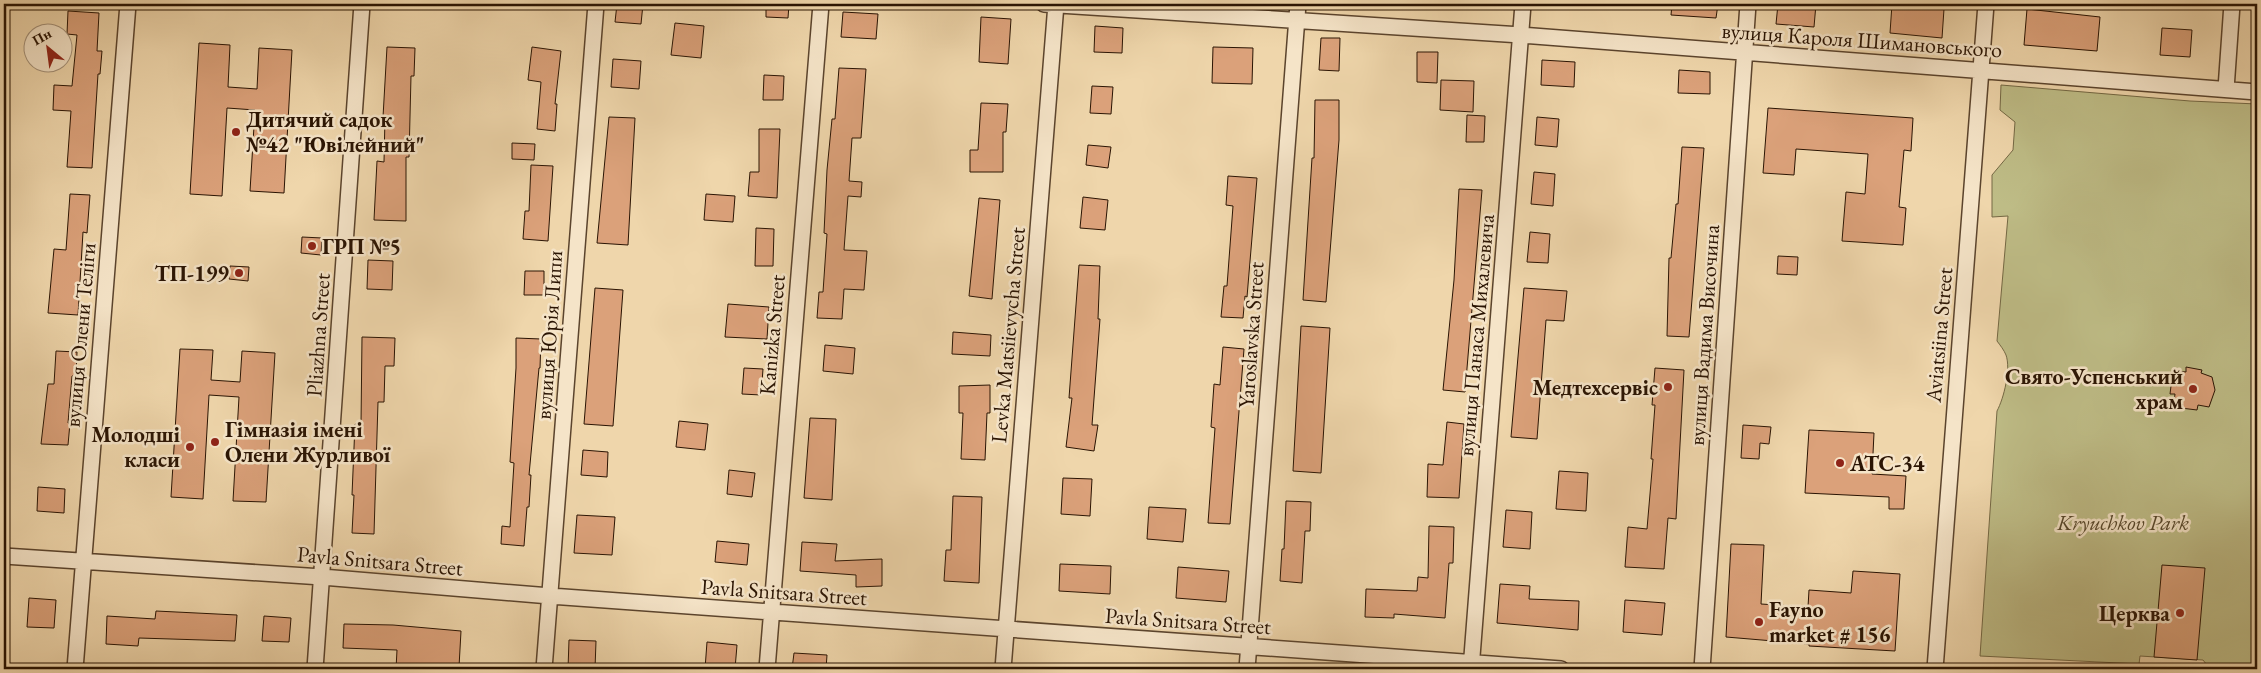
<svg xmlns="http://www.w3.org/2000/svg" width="2261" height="673" font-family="'EB Garamond',serif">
<rect width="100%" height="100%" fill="#efd6ab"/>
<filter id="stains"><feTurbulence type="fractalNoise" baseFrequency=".004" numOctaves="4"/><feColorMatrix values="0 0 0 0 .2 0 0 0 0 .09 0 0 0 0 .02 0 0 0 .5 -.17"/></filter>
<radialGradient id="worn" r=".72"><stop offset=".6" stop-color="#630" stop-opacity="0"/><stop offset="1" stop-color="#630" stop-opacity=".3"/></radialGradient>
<path fill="#bebc86" stroke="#746844" d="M2001,85l189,16 67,3v565h-50v-4l-4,-5 -63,-4 -1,8 -159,-8 17,-245c7,-13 14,-42 9,-56 -2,-5 -6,-10 -9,-14l11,-125 -16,1v-42l21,-25 2,-28 -15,-12z"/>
<path fill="#dba17a" stroke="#2a1403" d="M617,4h26l-2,20 -26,-2z
M766,4h23l-1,14 -22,-1z
M1672,4h46l-2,14 -45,-3z
M1778,4h38l-2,23 -38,-3z
M1892,4l52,5 -2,29 -52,-5z
M2027,9l73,8 -3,34 -73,-6z
M68,11l31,2 -2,38h5l-2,23h-2l-6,94 -25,-1 4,-56 -18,-1 1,-25 18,1 5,-51 -10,-1z
M843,12l35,2 -2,25 -35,-2z
M981,17l30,2 -3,45 -29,-2z
M675,23l29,3 -3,32 -30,-3z
M1095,26l28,2 -1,25 -28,-1z
M2162,28l30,2 -2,27 -30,-2z
M1321,38h19l-1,33 -20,-1z
M199,43l31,2 -2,42 29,2 2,-41 33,2 -8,143 -34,-2 5,-81 -28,-2 -5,88 -32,-2z
M387,47l28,1 -1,28h-3l-2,81h-3v64l-32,-1 3,-59 7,1 1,-45h-2z
M532,47l29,4 -6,53h2l-2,27 -18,-2 4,-47 -13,-2z
M1213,47l40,1 -1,36 -40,-1z
M1417,52h21l-1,31 -20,-1z
M613,59l28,2 -2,28 -28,-2z
M1542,60l33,2 -1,25 -33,-2z
M839,68l27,1 -5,69h-9l-3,43 13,1 -1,15 -13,-1 -4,54 23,1 -3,39 -20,-1 -2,30 -25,-1 2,-26h4l4,-58 -3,-1 3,-63 5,-51h3z
M1679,70l31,2v22l-32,-1z
M764,75l20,1 -1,24h-20z
M1441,80l33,1 -1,31 -33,-2z
M1092,86l21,1 -2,27 -21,-1z
M1315,100h24v40l-13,162 -23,-2 9,-142h2z
M981,103l27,1 -2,28h-3v40h-33v-22h8z
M1768,108l145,10 -2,33 -7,-1 -5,57 7,1 -3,37 -61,-4 4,-49 19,2 3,-40 -72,-5 -2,26 -31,-2z
M1467,115l18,1 -1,26h-18z
M609,117l26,1 -7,127 -31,-2z
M1537,117l22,2 -2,28 -22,-2z
M759,129h21l-3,69 -29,-2 2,-24h9z
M512,143l23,1 -1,16 -22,-1z
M1088,145l23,2 -3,21 -22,-3z
M1682,147l22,1 -15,189 -22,-1 2,-78h2l5,-54h2z
M531,165l22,1 -5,75 -25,-2 2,-28h4z
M1534,172l21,2 -2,32 -22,-2z
M1228,176l29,2 -10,119 -2,-1 -2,22 -22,-1 3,-31h3l6,-80 -7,-1z
M1459,189l23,1 -17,202 -22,-2 11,-110z
M70,194l20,1 -3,38 -4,-1 -5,83 -30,-2 6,-64 12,1z
M706,194l29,2 -2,26 -29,-2z
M1083,197l25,3 -3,30 -25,-2z
M979,198l21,2 -8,99 -23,-3z
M756,228l18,1 -1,37h-18z
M1530,232l20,2 -2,29 -21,-1z
M302,237l20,1 -1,17 -20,-2z
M1778,256l20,1 -1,18 -20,-1z
M368,260l25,1 -1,29 -25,-1z
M1079,265l21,1 -2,53h2l-8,106h6l-4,26 -28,-4 6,-49h-3z
M230,266l19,1 -1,14 -19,-2z
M525,271h19v24h-20z
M595,288l28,2 -10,136 -29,-2z
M1524,288l43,3 -3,30 -18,-1 -9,119 -26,-2z
M728,304l41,3 -2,32 -42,-2z
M1301,326l29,2 -9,145 -28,-2z
M953,332l38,3 -1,21 -38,-2z
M362,337l33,1 -1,28h-9l-1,36h-6l-4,132 -22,-1 2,-38h-2l3,-71h6z
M516,338l25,1 -1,29h-1l-10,107h2l-2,32h-2l-3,39 -23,-2 1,-18 8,1 4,-64 -4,-1 6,-94z
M825,345l30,3 -2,26 -30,-3z
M1223,347l21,2 -14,175 -22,-1 7,-95 -4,-1 3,-43 6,1z
M180,349l33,1 -2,30 29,2 2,-31 33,2 -9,149 -33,-1 6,-104 -30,-2 -6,104 -32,-2z
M56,351l21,1 -1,24h-4l-4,47h2l-2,22 -27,-1 7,-60h6z
M2186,367l16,3 -1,3 11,4 3,13 -6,17 -11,-2 -1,5 -16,-2 1,-4 -8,-2 1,-8h-5l2,-16 5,1 1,-8 8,1z
M744,368l19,1 -2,26 -19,-1z
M1655,368l29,2 -8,149 -8,-1 -4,51 -39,-2 3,-40 19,2 6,-70h-2l4,-54h-3z
M990,385v28h-3l-2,47 -24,-1 2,-46h-4v-27z
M810,418l26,1 -4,81 -28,-2z
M679,421l29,3 -3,26 -29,-3z
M1447,422l17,2 -5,74 -32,-1 1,-33 15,1z
M1743,425l28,2 -2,17 -9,-1 -1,16 -18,-1z
M1809,430l65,3 -2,41 34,2 -2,33h-15v-12l-84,-4z
M583,450l25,2 -1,25 -26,-2z
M729,470l26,3 -3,24 -25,-3z
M1559,471l29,2 -2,38 -30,-2z
M1063,478l29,1 -2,37 -29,-2z
M38,487l27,2 -1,24 -27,-2z
M953,496l29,1 -3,86 -35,-2 2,-31h5z
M1286,501l25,1 -1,29h-5l-3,52 -22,-2 2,-32h2z
M1149,507l37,2 -3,33 -36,-3z
M1506,510l26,2 -2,37 -27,-2z
M577,515l38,2 -3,38 -38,-2z
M1429,526l25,1 -1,36h-4l-4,55 -51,-4v4l-29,-1 1,-28 51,2 1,-14 10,1z
M717,541l32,3 -2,21 -32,-3z
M802,542l35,2 -2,17 47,-2v27l-26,1v-12l-56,-4z
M1731,544l33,1 -3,59 47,3 1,-17 42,3 2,-22 47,3 -5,77 -86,-5v-2l-83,-7z
M1060,564l51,2 -1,28 -51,-3z
M2162,565l43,3 -8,92 -43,-3z
M1178,567l51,4 -3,31 -50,-4z
M1500,584l30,2 -1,13 50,2 -1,29 -81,-7z
M29,598l27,2 -2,28 -27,-1z
M1625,600l40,3 -3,32 -39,-3z
M156,611l81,4 -2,26 -96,-3 -1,8 -32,-2 1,-28 48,3z
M264,616l27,2 -2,24 -27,-1z
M344,624l49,1 68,6 -2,36 -37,-2 -1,4h-25l1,-19 -54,-2z
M569,640l27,1 -1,28h-27z
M707,642l30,3 -2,24h-30z
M794,653l33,2 -1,14h-34z"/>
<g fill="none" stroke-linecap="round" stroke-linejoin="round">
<g stroke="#5b442d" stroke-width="18">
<path id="minor" d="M1044,4l477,31 736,57
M2226,89l6,-85
M4,556l318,21 228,19 1011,73
M75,669l53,-665
M315,669l47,-665
M544,669l52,-665
M767,669l54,-665
M1003,669l53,-665
M1247,669l51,-665
M1471,669l52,-665
M1702,669l46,-665
M1935,669l51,-665"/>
</g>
<use href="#minor" stroke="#f5e4c8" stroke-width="15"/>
</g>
<g fill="#8f2418" stroke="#f5e4c8" stroke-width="2">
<circle cx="236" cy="132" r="5"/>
<circle cx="312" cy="246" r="5"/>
<circle cx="239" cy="273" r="5"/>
<circle cx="1668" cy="387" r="5"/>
<circle cx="2193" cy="389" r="5"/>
<circle cx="215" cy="442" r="5"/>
<circle cx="190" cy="447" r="5"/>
<circle cx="1840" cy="463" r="5"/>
<circle cx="2180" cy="613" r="5"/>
<circle cx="1759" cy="622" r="5"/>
</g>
<g text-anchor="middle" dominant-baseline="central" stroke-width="5" stroke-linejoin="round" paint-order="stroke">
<g font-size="22" fill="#2a1403" stroke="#f5e4c8">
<text transform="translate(1862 40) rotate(4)">вулиця Кароля Шимановського</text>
<text transform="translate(80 335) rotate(-85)">вулиця Олени Теліги</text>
<text transform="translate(318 335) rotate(-86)">Pliazhna Street</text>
<text transform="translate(549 335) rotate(-86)">вулиця Юрія Липи</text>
<text transform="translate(772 335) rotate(-85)">Kanizka Street</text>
<text transform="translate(1008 335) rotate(-85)">Levka Matsiievycha Street</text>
<text transform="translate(1251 335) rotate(-86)">Yaroslavska Street</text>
<text transform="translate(1476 335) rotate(-85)">вулиця Панаса Михалевича</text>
<text transform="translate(1704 335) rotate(-86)">вулиця Вадима Височина</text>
<text transform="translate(1939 335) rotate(-85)">Aviatsiina Street</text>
<text transform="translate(380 561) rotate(5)">Pavla Snitsara Street</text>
<text transform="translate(784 592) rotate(4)">Pavla Snitsara Street</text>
<text transform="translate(1188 621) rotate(4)">Pavla Snitsara Street</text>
</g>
<g font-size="22" font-weight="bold" fill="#2a1403" stroke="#f5e4c8" text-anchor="start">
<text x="246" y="119">Дитячий садок<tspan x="246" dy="25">№42 "Ювілейний"</tspan></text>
<text x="322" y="246">ГРП №5</text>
<text x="229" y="273" text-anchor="end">ТП-199</text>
<text x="2183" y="376" text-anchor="end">Свято-Успенський<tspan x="2183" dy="25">храм</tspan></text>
<text x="1658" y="387" text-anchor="end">Медтехсервіс</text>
<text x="225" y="429">Гімназія імені<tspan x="225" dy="25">Олени Журливої</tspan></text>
<text x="180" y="434" text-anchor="end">Молодші<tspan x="180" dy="25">класи</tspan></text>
<text x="1850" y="463">АТС-34</text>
<text x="1769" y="609">Fayno<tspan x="1769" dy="25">market # 156</tspan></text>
<text x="2170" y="613" text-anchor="end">Церква</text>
</g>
<g font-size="22" font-style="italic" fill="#56462a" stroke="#f5e4c8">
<text x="2123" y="522">Kryuchkov Park</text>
</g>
</g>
<rect width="2261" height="673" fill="none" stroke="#efd6ab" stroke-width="20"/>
<rect x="5" y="5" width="2251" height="663" fill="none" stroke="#2a1403" stroke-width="2.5"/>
<rect x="10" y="10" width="2241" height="653" fill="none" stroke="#2a1403"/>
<g transform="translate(48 48) rotate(331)"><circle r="24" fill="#f5e4c8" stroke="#a49179"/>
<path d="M0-4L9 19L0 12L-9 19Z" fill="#8f2418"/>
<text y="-8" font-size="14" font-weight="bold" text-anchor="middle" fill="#2a1403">Пн</text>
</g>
<rect width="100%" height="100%" filter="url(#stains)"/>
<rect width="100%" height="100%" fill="url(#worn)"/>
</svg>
